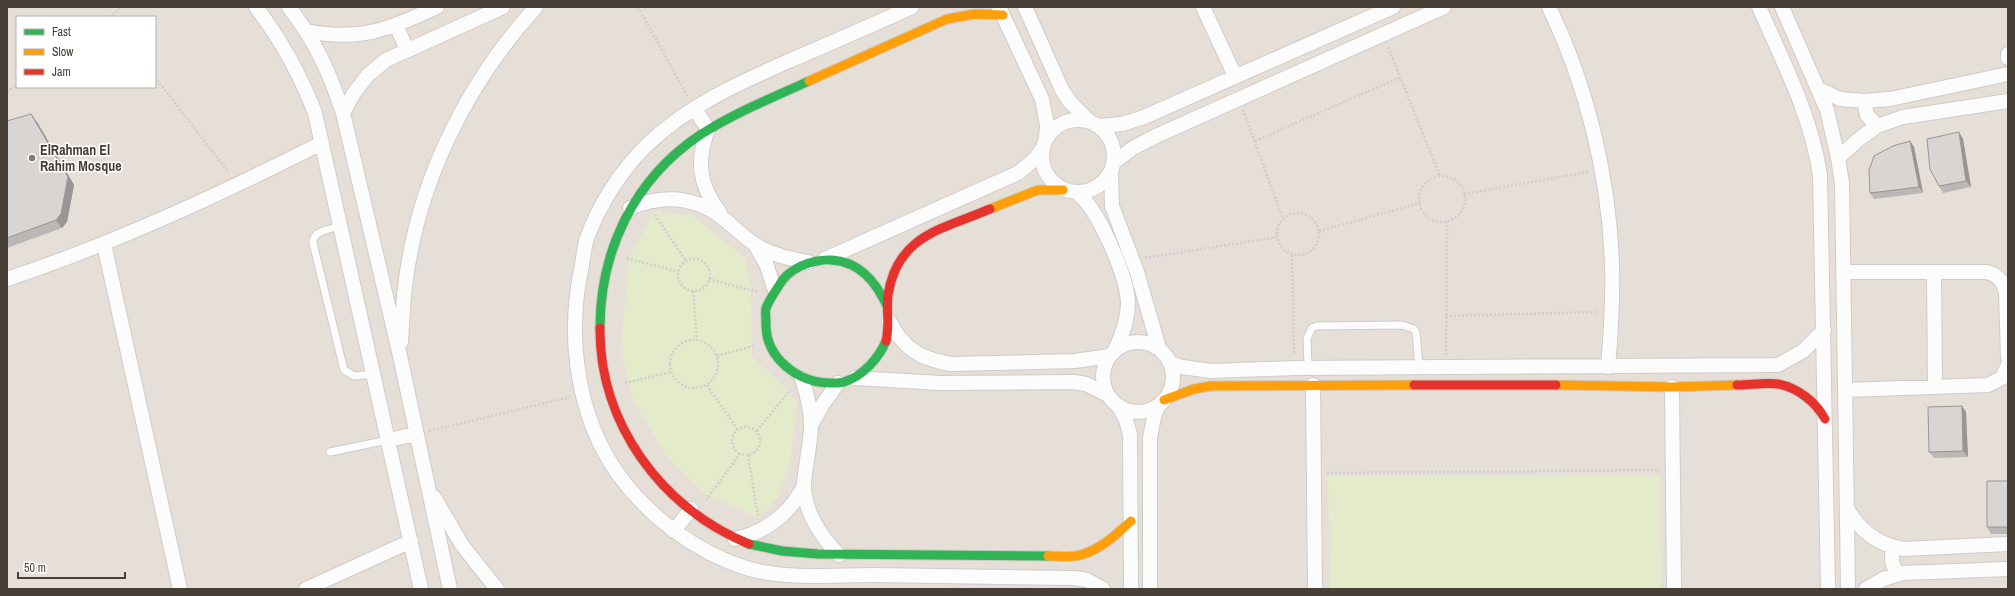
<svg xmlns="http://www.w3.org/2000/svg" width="2015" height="596" font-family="'Archivo Narrow',sans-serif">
<rect width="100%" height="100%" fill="#f1eeeb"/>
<path fill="#e5dfd8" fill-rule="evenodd" d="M7,7h2001v582h-2001zM17,17h138v70h-138z"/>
<path fill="#e4ebcb" d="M655,211l38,5 53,43 5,35 1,62 45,45 -7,61 -12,35 -19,21 -56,-25 -37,-37 -34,-59 -11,-48 8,-92z
M1660,475l1,114h-331l-2,-113z"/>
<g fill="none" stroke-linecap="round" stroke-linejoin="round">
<g stroke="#cfccc8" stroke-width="9">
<path id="lane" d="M341,226c-10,3 -28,4 -28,17l31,127 10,6 20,-2
M1308,368l-1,-30 5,-10 5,-2 85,-1 12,4 2,4 3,34
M330,452l58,-12"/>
</g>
<g stroke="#cfccc8" stroke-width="16">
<path id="street" d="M256,7c25,33 44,67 59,106l106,476
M289,7c27,36 40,64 54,106l57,243 50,233
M912,7c-40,18 -81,36 -121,53 -52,23 -102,45 -143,84 -27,26 -50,62 -62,97 -2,9 -3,19 -5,29 -14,68 -4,146 37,204 31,43 78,78 128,94 40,12 85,7 127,7 67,1 134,2 201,3l13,2 16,9
M999,7l43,92 5,26 -1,14
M1025,7l37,83 8,12 20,20
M1203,7l32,69
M1549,7c38,79 60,169 63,257 1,34 -1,69 -4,103
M1759,7c24,55 52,108 61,168l8,414
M1782,7l45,103 11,48 4,25 6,406
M396,25l11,25
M307,31c52,11 83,-2 130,-24
M2008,54v4
M1819,89l21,10 24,2 26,-2 118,-25
M1864,101l3,14 10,11
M694,108l14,21c-12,33 -9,56 12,84
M343,113l11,-20 14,-18 18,-15 117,-53
M1042 156a36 36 0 1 1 72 0a36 36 0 1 1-72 0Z
M1099,126l23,-2 22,-7 249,-110
M1838,158l21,-19 18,-13 26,-9 105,-16
M1113,163l20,-15 23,-12 288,-129
M1111,172l1,34 25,66 22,76
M1077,193c21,15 50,83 51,110 0,17 -6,32 -13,47
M630,208c34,-14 66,-12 95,12 10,8 20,18 31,25 15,10 35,14 52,17
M104,244l76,345
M756,246l11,20 7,22
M825,259l193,-86 18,-15 6,-9
M1844,272h143c11,3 16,9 19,20l2,65
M1934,272l1,115
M7,279c111,-37 211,-84 315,-136
M889,321c15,28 31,38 62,43l124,-3 35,-5
M401,342c1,-18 2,-37 4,-55 12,-104 61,-203 131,-280
M1103 377a35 35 0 1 1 70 0a35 35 0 1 1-70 0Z
M1170,363l12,4 29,4 84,-3 483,-3 25,-14 21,-21
M855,378l85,5 134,-1 12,2 22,11
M802,379c5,15 9,30 9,45 0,20 -6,41 -7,61 0,26 17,52 35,70
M1313,385l2,204
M1672,387l2,202
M1845,390l143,-5 14,-7 6,-13
M1119,406l7,14 4,14 1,155
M811,425l12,-21 15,-21
M388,440l28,-6
M434,497l28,48 35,44
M1847,508c13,23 30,36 56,41l105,-5
M674,531l17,-22
M735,539c32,-7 54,-24 69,-53
M1894,547c-4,11 -3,19 5,27
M306,589l105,-48
M1150,589v-151l4,-21 4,-11
M1866,589l17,-10 20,-6 105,-4"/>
</g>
<g stroke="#d1cac2" stroke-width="11">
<path id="fast" d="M600,328c0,-77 34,-149 100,-193 34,-22 72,-37 109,-54
M886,341c-7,17 -23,35 -42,41 -3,1 -8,1 -12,1 -33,1 -67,-25 -66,-60 0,-5 -1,-11 0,-15 3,-7 8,-15 12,-21 10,-19 33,-28 54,-27 28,2 44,22 55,46
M749,544l33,7 36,3 230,2"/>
</g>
<g stroke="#d1cac2" stroke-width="11">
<path id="slow" d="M809,81l138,-62 28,-5 28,1
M990,209l48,-19h25
M1556,385l116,2 65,-2
M1164,400l30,-11 17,-3 203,-1
M1048,556c9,0 20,1 28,0 22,-4 40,-21 55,-35"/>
</g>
<g stroke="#d1cac2" stroke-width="11">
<path id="jam" d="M600,328c-1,95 62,181 149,216
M886,341c4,-15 0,-31 2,-46 9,-60 55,-66 102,-86
M1414,385h142
M1737,385c13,0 29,-3 41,-1 20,4 38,18 47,35"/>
</g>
<path stroke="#d2cecb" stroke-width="2.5" stroke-dasharray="2 2" stroke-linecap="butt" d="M638,7l50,90
M109,17l13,-10
M1388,47l52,129
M155,77l74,96
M7,85l4,5
M7,92l10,-7
M1243,110l40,109
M1255,141l146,-64
M1419 199a23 23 0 1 1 46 0a23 23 0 1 1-46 0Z
M1464,194l124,-22
M1277 234a21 21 0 1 1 42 0a21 21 0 1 1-42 0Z
M655,215l31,46
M1319,231l101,-28
M1292,255l2,99
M627,258l51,14
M1145,258l132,-21
M678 275a16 16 0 1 1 32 0a16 16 0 1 1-32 0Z
M709,279l48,13
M693,291l4,49
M1446,316l152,-4
M670 364a24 24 0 1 1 48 0a24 24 0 1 1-48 0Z
M1446,355l1,-134
M717,356l36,-10
M625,383l46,-11
M707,385l30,44
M732 441a14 14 0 1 1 28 0a14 14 0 1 1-28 0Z
M429,431l141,-34
M757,431l33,-41
M748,455l10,61
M1327,473l333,-3
M706,500l34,-46"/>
<use href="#lane" stroke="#fdfcfc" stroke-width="7"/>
<use href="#street" stroke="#fdfcfc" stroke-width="14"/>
<use href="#fast" stroke="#30b455" stroke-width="9"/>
<use href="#slow" stroke="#ff9f0a" stroke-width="9"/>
<use href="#jam" stroke="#e5322d" stroke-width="9"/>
</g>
<path fill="#bbb7b5" d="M7,121l30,1 37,63 -7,37 -5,6 -55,20z
M1963,139l8,48 -28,6 -4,-7z
M1910,141l4,6 9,46 -49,6 -4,-6z
M1962,406l4,6 2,45 -34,1 -5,-6z
M2008,481v53h-17l-4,-7z"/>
<path fill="#989593" d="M31,114l6,8 37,63 -7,37 -5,6 -6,-8z
M1959,132l4,7 8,48 -5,-6z
M1910,141l4,6 9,46 -4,-6z
M1962,406l4,6 2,45 -5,-6z"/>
<path fill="#d9d5d2" stroke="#989593" d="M31,114l37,63 -7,37 -5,6 -49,18v-117z
M1959,132l7,49 -27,5 -9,-17 -3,-30z
M1910,141l9,46 -49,6 -1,-23 5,-14 19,-10z
M1962,406l1,45 -34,1 -1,-45z
M1987,481h21v46h-21z"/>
<circle fill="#827c75" stroke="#fff" stroke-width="1.5" cx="32" cy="158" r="4"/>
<g text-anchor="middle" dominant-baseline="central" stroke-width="3" stroke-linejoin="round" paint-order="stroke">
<g font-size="14" font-weight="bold" fill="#473e36" stroke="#fff" text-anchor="start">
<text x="40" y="150">ElRahman El<tspan x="40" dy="16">Rahim Mosque</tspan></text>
</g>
</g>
<rect width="2015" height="596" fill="none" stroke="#473e36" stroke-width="16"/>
<rect x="16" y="16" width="140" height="72" fill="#ffffff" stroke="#b5b2af"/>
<rect x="24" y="29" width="20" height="6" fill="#30b455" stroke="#b5b2af"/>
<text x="52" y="36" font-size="12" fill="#473e36">Fast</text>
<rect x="24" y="49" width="20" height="6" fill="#ff9f0a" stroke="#b5b2af"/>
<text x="52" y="56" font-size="12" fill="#473e36">Slow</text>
<rect x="24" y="69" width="20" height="6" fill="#e5322d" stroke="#b5b2af"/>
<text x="52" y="76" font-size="12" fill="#473e36">Jam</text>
<path d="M18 572v6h107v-6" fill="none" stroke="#473e36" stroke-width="2"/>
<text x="24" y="572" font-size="12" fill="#473e36" stroke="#ffffff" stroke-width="3" paint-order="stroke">50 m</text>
</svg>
